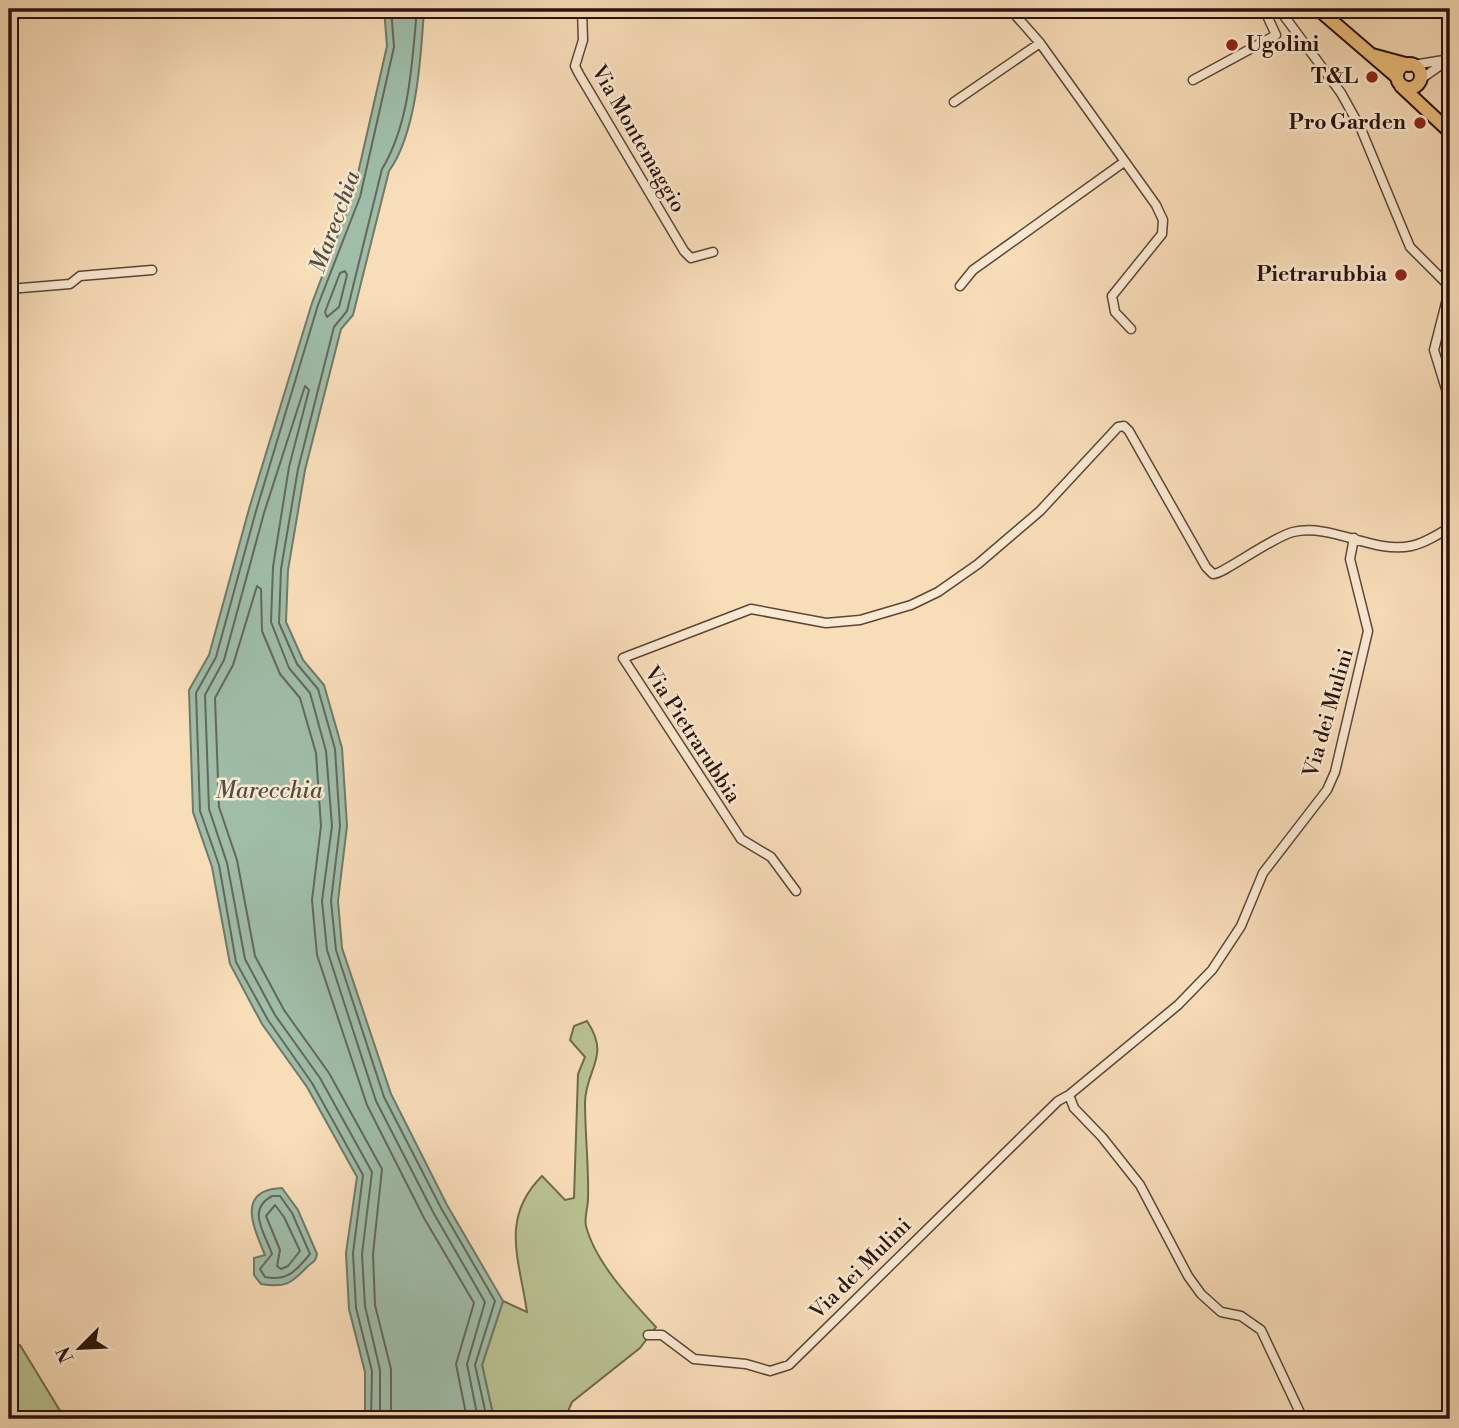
<svg xmlns="http://www.w3.org/2000/svg" width="1459" height="1428" font-family="'Libre Bodoni',serif">
<rect width="100%" height="100%" fill="#f8ddb9"/>
<filter id="stains"><feTurbulence type="fractalNoise" baseFrequency=".00286" numOctaves="4"/><feColorMatrix values="0 0 0 0 .2 0 0 0 0 .09 0 0 0 0 .02 0 0 0 .5 -.17"/></filter>
<radialGradient id="worn" r=".72"><stop offset=".6" stop-color="#630" stop-opacity="0"/><stop offset="1" stop-color="#630" stop-opacity=".3"/></radialGradient>
<path fill="#b9c292" stroke="#716a4e" stroke-width="2" d="M587,1021c24,36 -1,47 -2,81 0,32 4,65 3,97 0,8 -4,19 -2,27 9,36 45,74 70,101l-16,21 -68,54 -6,14 1,3h-73l-12,-54 21,-64 24,11c-8,-54 -27,-94 15,-136l23,24 9,-2 4,-124 7,-17 -15,-17 4,-14z
M20,1345l45,74h-56v-69z"/>
<path fill="#9fbda9" stroke="#707969" stroke-width="2" d="M384,9h40c-3,47 -7,123 -35,162l-36,144 -12,14 -36,141 -17,100 -2,52 17,38 21,25 18,63 5,78 -9,75 4,47 49,146 56,111 56,96 -21,64 12,54h-129v-47l-16,-63 -3,-56 11,-76 -50,-90 -45,-63 -32,-60 -18,-97 -19,-55 -4,-122 20,-35 40,-146 63,-206 41,-108 34,-149z
M282,1188l16,22 19,44c-1,8 -5,8 -10,13 -16,17 -22,21 -46,17l-7,-9v-17l11,-3c-11,-27 -30,-65 17,-67z"/>
<g fill="none" stroke-linecap="round" stroke-linejoin="round">
<path stroke="#64685a" stroke-width="2" d="M417,9c-5,53 -7,114 -35,160l-35,142 -13,16 -36,142 -17,100 -2,54 18,41 21,25 17,60 5,77 -9,75 5,49 48,147 57,111 54,93 -20,64 12,54
M345,271l2,4 -8,32 -12,10 -2,-5 15,-39z
M272,1196h8l12,17 18,41c-13,16 -23,28 -45,23l-5,-8 12,-15c-7,-21 -26,-44 0,-58z
M275,1205l9,12 16,34 -12,15 -7,3 -4,-3 3,-16 -14,-34z
M371,1419l1,-48 -16,-63 -3,-55 10,-78 -51,-92 -44,-63 -32,-58 -17,-97 -19,-54 -4,-118 20,-36 40,-146 62,-206 42,-108 34,-150 -3,-38
M380,1419v-49l-15,-64 -3,-52 10,-82 -52,-94 -45,-63 -30,-56 -18,-96 -18,-54 -4,-114 19,-35 40,-147 41,-127 4,4 -20,77 -16,100 -2,55 18,46 21,25 16,58 6,75 -10,75 5,49 49,151 57,111 52,90 -18,62 11,55
M391,1419v-50l-16,-64 -2,-51 9,-85 -53,-96 -45,-63 -29,-54 -18,-96 -18,-53 -4,-109 18,-33 24,-79 4,3 1,42 18,43 20,24 16,55 5,73 -9,74 5,55 50,150 57,113 50,85 -18,61 11,55"/>
<g stroke="#5d4536" stroke-width="11">
<path id="street" d="M582,9l1,31 -8,26 4,8 105,177 7,7 22,-6
M1010,9l30,34 116,162 7,15 -1,14 -50,62 3,16 16,17
M1279,9l62,84 20,36 49,118 40,40
M1413,65l37,-6
M1421,79l27,-19
M1193,80l83,-45 -12,-26
M954,102l86,-59
M960,286l13,-16 151,-108
M1450,287l-16,63 16,52
M9,289l61,-5 10,-8 72,-6
M796,891l-25,-34 -30,-18 -118,-181 128,-49 75,14 34,-3 51,-15 27,-13 40,-28 62,-53 78,-84 6,-1 5,5 77,136 7,7c9,1 59,-37 80,-42 39,-9 80,22 118,14 14,-3 28,-12 39,-19
M1069,1095l5,13 28,29 38,48 48,91 13,18 20,18 20,4 20,14 42,89
M648,1335h14l32,24 52,5 24,7 19,-6 269,-264 11,-6 109,-90 34,-35 29,-44 22,-53 64,-83 8,-18 33,-141 -18,-72 4,-21"/>
</g>
<g stroke="#29120a" stroke-width="16">
<path id="primary" d="M1318,9l79,68
M1372,55l37,10
M1397 76a12 12 0 1 1 24 0a12 12 0 1 1-24 0Z
M1401,86l49,46"/>
</g>
<use href="#street" stroke="#fae9d2" stroke-width="8"/>
<use href="#primary" stroke="#ecbe7c" stroke-width="12"/>
</g>
<g fill="#8f2418" stroke="#fae9d2" stroke-width="2.5">
<circle cx="1232" cy="45" r="7"/>
<circle cx="1372" cy="77" r="7"/>
<circle cx="1420" cy="123" r="7"/>
<circle cx="1401" cy="275" r="7"/>
</g>
<g text-anchor="middle" dominant-baseline="central" stroke-width="5" stroke-linejoin="round" paint-order="stroke">
<g font-size="21" font-weight="bold" fill="#29120a" stroke="#fae9d2" text-anchor="end">
<text x="1246" y="45" text-anchor="start">Ugolini</text>
<text x="1358" y="77">T&amp;L</text>
<text x="1406" y="123">Pro Garden</text>
<text x="1387" y="275">Pietrarubbia</text>
</g>
<g font-size="21" fill="#29120a" stroke="#fae9d2">
<text transform="translate(638 139) rotate(60)">Via Montemaggio</text>
<text transform="translate(1329 713) rotate(-74)">Via dei Mulini</text>
<text transform="translate(692 735) rotate(57)">Via Pietrarubbia</text>
<text transform="translate(861 1269) rotate(-45)">Via dei Mulini</text>
</g>
<g font-size="23" font-style="italic" fill="#524e42" stroke="#fae9d2">
<text transform="translate(335 222) rotate(-70)">Marecchia</text>
<text x="269" y="791">Marecchia</text>
</g>
</g>
<rect width="1459" height="1428" fill="none" stroke="#f8ddb9" stroke-width="35"/>
<rect x="10" y="10" width="1438" height="1407" fill="none" stroke="#29120a" stroke-width="3.5"/>
<rect x="18" y="18" width="1424" height="1393" fill="none" stroke="#29120a" stroke-width="2"/>
<g transform="translate(80 1348) rotate(246)" stroke="#fae9d2" stroke-width="5" paint-order="stroke">
<path d="M0-5L12 26L0 18L-12 26Z" fill="#29120a"/>
<text y="-10" font-size="19" font-weight="bold" text-anchor="middle" fill="#29120a">N</text>
</g>
<rect width="100%" height="100%" filter="url(#stains)"/>
<rect width="100%" height="100%" fill="url(#worn)"/>
</svg>
